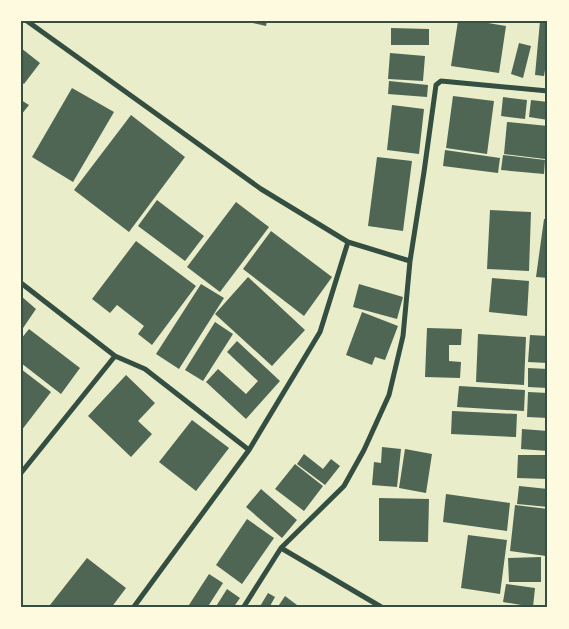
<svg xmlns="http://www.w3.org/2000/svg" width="569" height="629" font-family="Raleway,sans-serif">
<rect width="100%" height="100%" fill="#e9edc9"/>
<path fill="#4f6655" d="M244,21h23l-1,5z
M458,21h18l30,5 -7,47 -48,-7z
M540,21h8v49h-3l-1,6 -9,-1z
M391,28l38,1v16h-38z
M519,43l12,3 -8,32 -12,-4z
M21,48l19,15 -16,21 -3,-2z
M390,53l35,3 -2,25 -35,-2z
M389,81l39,4 -1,12 -39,-3z
M72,88l42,24 -41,70 -41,-25z
M453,96l41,5 -7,53 -41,-6z
M503,97l24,3 -2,19 -24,-3z
M21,100l8,5 -8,10z
M531,100l17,2v18l-19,-3z
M392,105l32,4 -5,45 -32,-4z
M131,115l54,42 -56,75 -55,-42z
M507,122l41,4 -3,33 -41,-5z
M445,150l55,8 -2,15 -55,-7z
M503,155l42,5 -1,14 -43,-4z
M377,157l35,4 -9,70 -35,-5z
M157,200l47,36 -19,25 -47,-35z
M236,202l33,25 -49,65 -33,-25z
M490,210l41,2 -2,59 -42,-2z
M544,219h4v59l-12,-1z
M271,231l61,46 -28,39 -61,-47z
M136,241l60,45 -44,59 -14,-11 6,-8 -27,-21 -7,8 -18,-14z
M248,277l57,53 -33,36 -57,-52z
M492,278l37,3 -2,35 -38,-4z
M201,284l23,14 -45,71 -23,-15z
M359,284l44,13 -6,22 -44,-12z
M21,296l15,13 -15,22z
M362,312l36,14 -13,34 -10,-3 -3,8 -26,-10z
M215,322l18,12 -30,47 -18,-11z
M427,328l35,1 -1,16h-12v16l12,1 -1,16 -35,-1z
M29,329l51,39 -19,26 -40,-31v-24z
M478,334l48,3 -2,48 -48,-3z
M530,335l18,1v27l-20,-1z
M237,341l43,40 -34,38 -40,-37 12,-13 28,25 12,-13 -31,-29z
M528,368l20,1v19l-20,-1z
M21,369l30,23 -30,39z
M126,375l29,28 -17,18 14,13 -21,23 -43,-41z
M459,386l66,4 -1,21 -67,-4z
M528,392l20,1v25l-21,-1z
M452,411l65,3 -1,23 -65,-3z
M192,420l37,28 -33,43 -37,-29z
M522,429l26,2v20l-27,-2z
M382,447l19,2 -4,38 -25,-2 2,-23 7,1z
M405,449l27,5 -6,39 -27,-5z
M304,454l19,15 8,-10 9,7 -15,19 -28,-21z
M518,455h30v24l-31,-1z
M295,464l28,22 -19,25 -29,-22z
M519,486l29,3v18l-31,-3z
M261,489l36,31 -15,18 -36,-31z
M446,494l64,9 -3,28 -64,-9z
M379,498l50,1 -1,43 -49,-1z
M515,505l33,4v28l-2,19 -36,-5z
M247,519l27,19 -32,46 -26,-19z
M468,535l39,5 -7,54 -39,-6z
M541,557v25h-32l-1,-24z
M87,558l39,30 -15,20h-58l-3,-3z
M209,574l14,9 -16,25h-20z
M506,584l29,4 -2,19 -30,-5z
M227,589l13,9 -7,10h-18z
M268,593l7,4 -6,11h-10z
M285,596l16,12h-24z"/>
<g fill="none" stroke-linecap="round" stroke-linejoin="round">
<path stroke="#344e41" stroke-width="5" d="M27,21l234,168 87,53 62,19
M21,283l94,73
M21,473l94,-117 30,13 104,81
M281,548l102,60
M133,608l116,-158 71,-118 28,-90
M243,608l38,-60 63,-62 20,-36 25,-55 14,-59 7,-75 14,-89 12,-87 5,-4 107,10"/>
</g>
<rect width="569" height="629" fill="none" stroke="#fefae0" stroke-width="45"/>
<rect x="22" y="22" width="524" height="584" fill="none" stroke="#344e41" stroke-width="2"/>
</svg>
